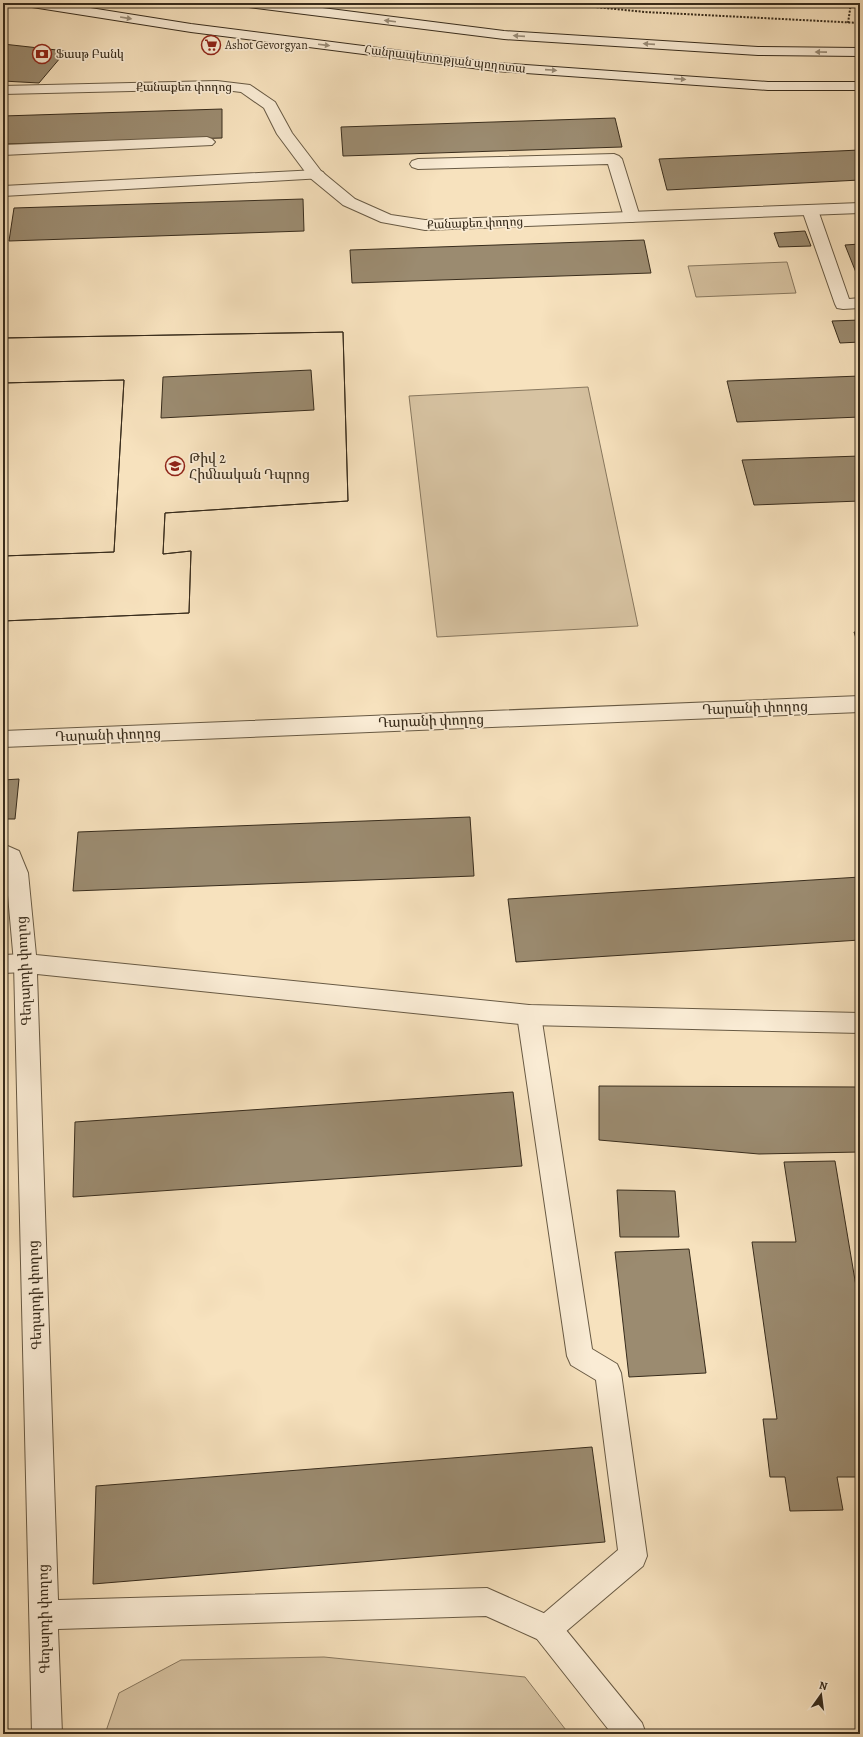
<svg xmlns="http://www.w3.org/2000/svg" width="863" height="1737" font-family="Alegreya,'Noto Serif Armenian',serif">
<rect width="100%" height="100%" fill="#f7e2be"/>
<filter id="stains"><feTurbulence type="fractalNoise" baseFrequency=".005" numOctaves="4"/><feColorMatrix values="0 0 0 0 .2 0 0 0 0 .09 0 0 0 0 .02 0 0 0 .5 -.17"/></filter>
<radialGradient id="worn" r=".72"><stop offset=".6" stop-color="#630" stop-opacity="0"/><stop offset="1" stop-color="#630" stop-opacity=".3"/></radialGradient>
<path fill="#d7c3a2" stroke="#88785f" d="M787,262l9,31 -100,4 -8,-31z
M588,387l50,239 -201,11 -28,-241z
M324,1657l201,20 44,57h-221l-23,-3v3h-220l14,-41 62,-33z"/>
<path fill="#9b8b70" stroke="#382c1c" fill-rule="evenodd" d="M3,44l63,7 -27,32 -36,-2z
M222,109v29l-219,6v-28z
M615,118l7,29 -279,9 -2,-29z
M860,150v30l-193,10 -8,-31z
M303,199l1,32 -295,10 5,-33z
M805,231l6,15 -32,1 -5,-14z
M644,240l7,33 -299,10 -2,-33z
M860,244v36h-1l-14,-35z
M860,320v22l-20,1 -8,-22z
M343,332l5,169 -183,12 -2,41 28,-3 -2,62 -186,8v-65l111,-4 10,-172 -121,3v-45zM311,370l3,40 -153,8 2,-41z
M343,332l5,169 -183,12 -2,41 28,-3 -2,62 -186,8v-65l111,-4 10,-172 -121,3v-45z
M860,376v41l-123,5 -10,-41z
M860,456v45l-106,4 -12,-45z
M854,632h6v19z
M19,779l-4,40h-12v-39z
M470,817l4,59 -401,15 5,-59z
M860,877v63l-344,22 -8,-63z
M599,1086l261,1v65l-101,2 -160,-14z
M513,1092l9,74 -449,31 2,-75z
M835,1161l25,149v167h-23l6,33 -53,1 -5,-34h-15l-7,-58h14l-25,-177h44l-12,-80z
M617,1190l58,1 4,46h-59z
M689,1249l17,124 -77,4 -14,-125z
M592,1447l13,95 -512,42 3,-98z"/>
<g fill="none" stroke-linecap="round" stroke-linejoin="round">
<g stroke="#685a44" stroke-width="2">
<path id="lane" d="M207,137l5,2 3,3 -3,3 -209,10v-10z
M614,154l5,2 3,3 18,58 -2,3 -6,2 -6,-2 -2,-3 -16,-53 -190,5 -6,-2 -2,-3 2,-3 6,-2z
M317,170l6,2 2,3 -2,3 -320,18v-10z
M810,205l6,2 2,3 31,89 11,-1v10l-17,1 -6,-1 -2,-4 -33,-94 2,-3z
M25,954l8,2 3,7 -3,7 -8,2 -22,1v-18z
M529,1005l8,3 4,7 51,334 25,15 4,9 26,183 -4,10 -86,73 -10,4 -10,-4 -4,-10 4,-10 81,-69 -22,-170 -25,-15 -4,-9 -50,-341 4,-7z"/>
</g>
<g stroke="#685a44" stroke-width="2">
<path id="street" d="M217,81l33,4 25,17 17,31 29,38 34,28 36,16 34,5 435,-17v10l-435,17 -44,-8 -38,-17 -34,-28 -32,-43 -13,-26 -23,-16 -24,-3 -214,5v-8z
M860,696v16l-857,35v-16z
M3,844l16,7 9,22 8,82 493,50 331,8v20l-331,-8 -492,-51 21,626 429,-12 70,31 85,104 4,11h-34l-75,-95 -51,-23 -428,13 4,105h-30l-18,-771 -8,-90 -3,-8z"/>
</g>
<g stroke="#382c1c" stroke-width="2">
<path id="secondary" d="M25,3h34l132,21 305,39 272,19h92v8h-92l-272,-19 -305,-39 -159,-25 -5,-1z
M242,3h41l221,28 254,16 102,1v8l-102,-1 -254,-16 -255,-32 -5,-1z"/>
</g>
<path stroke="#382c1c" stroke-width="2" stroke-dasharray="2 1.5" stroke-linecap="butt" d="M555,3l90,9 215,11
M848,23l3,-20"/>
<use href="#lane" fill="#faecd5" fill-rule="evenodd"/>
<use href="#street" fill="#faecd5" fill-rule="evenodd"/>
<use href="#secondary" fill="#faecd5" fill-rule="evenodd"/>
</g>
<defs><path id="oneway-solid" d="M-6-.8H1V-3.2L6.5 0L1 3.2V.8H-6Z"/></defs>
<g fill="#998c78">
<use href="#oneway-solid" transform="translate(126 18) rotate(9)"/>
<use href="#oneway-solid" transform="translate(390 21) rotate(-173)"/>
<use href="#oneway-solid" transform="translate(519 36) rotate(-176)"/>
<use href="#oneway-solid" transform="translate(649 44) rotate(-176)"/>
<use href="#oneway-solid" transform="translate(324 45) rotate(7)"/>
<use href="#oneway-solid" transform="translate(821 52) rotate(-179)"/>
<use href="#oneway-solid" transform="translate(551 70) rotate(4)"/>
<use href="#oneway-solid" transform="translate(680 79) rotate(4)"/>
</g>
<defs>
<g id="supermarket-ring" transform="scale(1)"><circle r="9.5" fill="#faecd5" stroke="#8f2418" stroke-width="1.5"/><path d="M-6-5.5h2.5l.6 2H6L4.5 2H-2.5L-4.4-4H-6ZM-1.5 3.2a1.3 1.3 0 1 0 .1 0ZM3 3.2a1.3 1.3 0 1 0 .1 0Z" fill="#8f2418"/></g>
<g id="bank-ring" transform="scale(1)"><circle r="9.5" fill="#faecd5" stroke="#8f2418" stroke-width="1.5"/><path d="M-6-4H6V4H-6ZM0-2.3a2.3 2.3 0 1 0 0 4.6a2.3 2.3 0 1 0 0-4.6Z" fill="#8f2418"/></g>
<g id="school-ring" transform="scale(1)"><circle r="9.5" fill="#faecd5" stroke="#8f2418" stroke-width="1.5"/><path d="M0-5L7-2L0 1L-7-2ZM-4 1L0 2.5L4 1V4Q0 6-4 4Z" fill="#8f2418"/></g>
</defs>
<g fill-rule="evenodd">
<use href="#supermarket-ring" x="211" y="45"/>
<use href="#bank-ring" x="42" y="54"/>
<use href="#school-ring" x="175" y="466"/>
</g>
<g text-anchor="middle" dominant-baseline="central" stroke-width="3.5" stroke-linejoin="round" paint-order="stroke">
<g font-size="12" fill="#382c1c" stroke="#faecd5" text-anchor="start">
<text x="225" y="45">Ashot Gevorgyan</text>
<text x="56" y="54">Ֆասթ Բանկ</text>
</g>
<g font-size="12" fill="#382c1c" stroke="#faecd5">
<text transform="translate(445 59) rotate(7)">Հանրապետության պողոտա</text>
<text x="184" y="87">Քանաքեռ փողոց</text>
<text transform="translate(475 223) rotate(-2)">Քանաքեռ փողոց</text>
</g>
<g font-size="14" fill="#382c1c" stroke="#faecd5" text-anchor="start">
<text x="189" y="458">Թիվ 2<tspan x="189" dy="16">Հիմնական Դպրոց</tspan></text>
</g>
<g font-size="14" fill="#382c1c" stroke="#faecd5">
<text transform="translate(755 708) rotate(-2)">Դարանի փողոց</text>
<text transform="translate(431 721) rotate(-2)">Դարանի փողոց</text>
<text transform="translate(108 735) rotate(-2)">Դարանի փողոց</text>
<text transform="translate(24 971) rotate(-93)">Գեղարդի փողոց</text>
<text transform="translate(35 1295) rotate(-92)">Գեղարդի փողոց</text>
<text transform="translate(44 1619) rotate(-91)">Գեղարդի փողոց</text>
</g>
</g>
<rect width="863" height="1737" fill="none" stroke="#f7e2be" stroke-width="16"/>
<rect x="4" y="4" width="855" height="1729" fill="none" stroke="#382c1c" stroke-width="2"/>
<rect x="8" y="8" width="847" height="1721" fill="none" stroke="#382c1c"/>
<g transform="translate(821 1695) rotate(14)" stroke="#faecd5" stroke-width="3" paint-order="stroke">
<path d="M0-3L7 15L0 10L-7 15Z" fill="#382c1c"/>
<text y="-6" font-size="11" font-weight="bold" text-anchor="middle" fill="#382c1c">N</text>
</g>
<rect width="100%" height="100%" filter="url(#stains)"/>
<rect width="100%" height="100%" fill="url(#worn)"/>
</svg>
